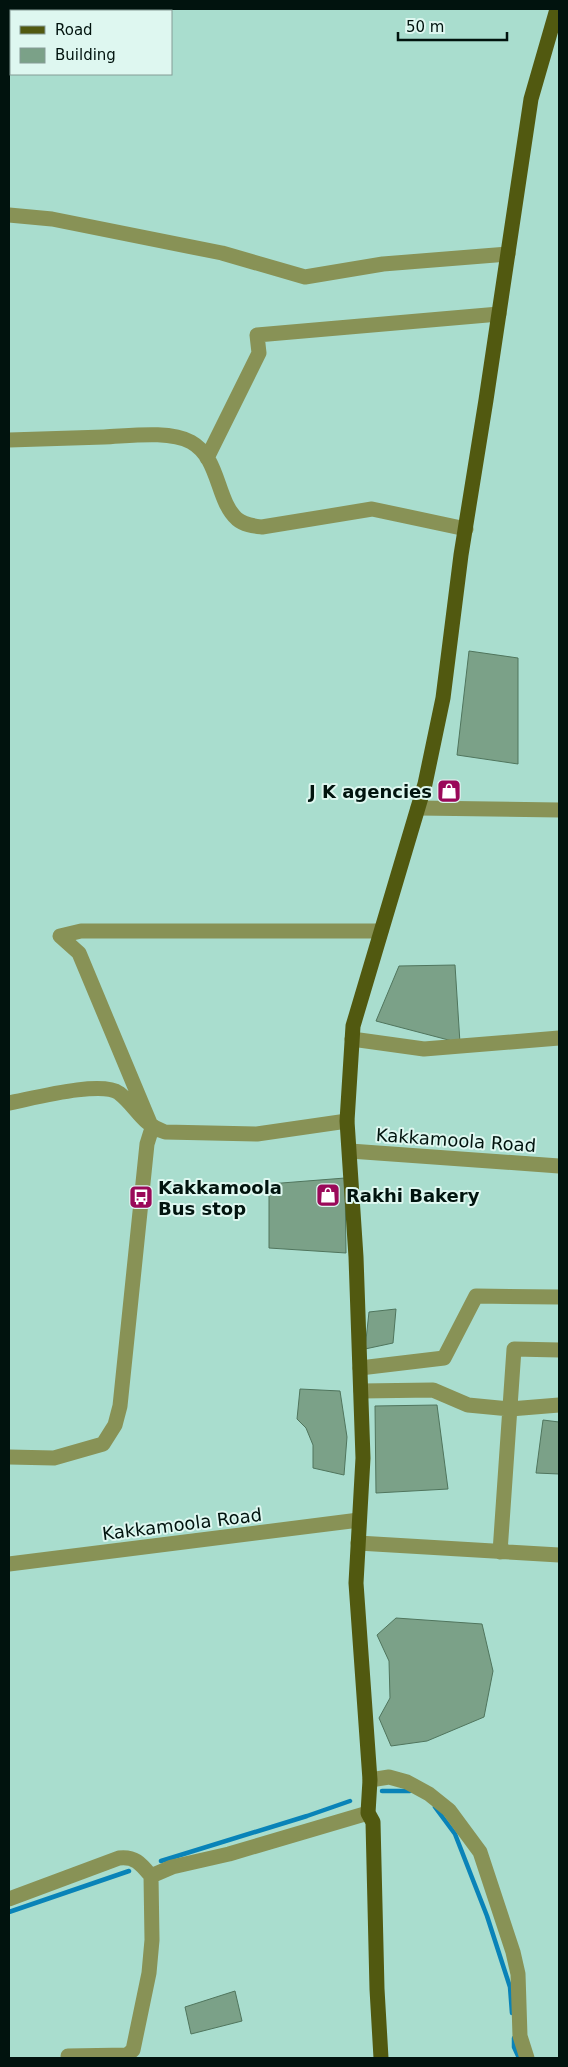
<svg xmlns="http://www.w3.org/2000/svg" width="568" height="2067" font-family="'DejaVu Sans',sans-serif">
<rect width="100%" height="100%" fill="#a9ddce"/>
<g fill="none" stroke-linecap="round" stroke-linejoin="round">
<path stroke="#0983b8" stroke-width="4.5" d="M382,1791h28
M435,1807l20,27 32,82 23,71 2,26
M161,1861l146,-45 43,-15
M9,1912l120,-41
M514,2038v9l5,11"/>
</g>
<path fill="#7ba188" stroke="#50755d" d="M469,651l49,7v106l-61,-9z
M455,965l5,78 -84,-22 23,-55z
M345,1178l1,75 -77,-5v-64z
M396,1309l-3,34 -28,6 4,-37z
M300,1389l40,2 7,46 -3,38 -31,-7v-23l-7,-17 -9,-9z
M437,1405l11,84 -72,4 -1,-87z
M543,1420l16,2v52l-23,-1z
M396,1618l86,6 11,47 -9,46 -57,24 -36,5 -12,-28 11,-20 -1,-37 -12,-26z
M235,1991l7,30 -51,13 -6,-27z"/>
<g fill="none" stroke-linecap="round" stroke-linejoin="round">
<path stroke="#889256" stroke-width="15" d="M9,215l43,4 170,34 83,24 78,-13 125,-10
M9,440c32,-1 63,-2 95,-3 25,-1 65,-7 87,5 29,16 25,58 46,77 7,6 17,7 25,8l110,-18 94,20
M207,458l52,-105 -2,-18 242,-21
M418,808l141,2
M352,1039l72,10 135,-11
M9,1103c22,-4 92,-23 110,-10 18,14 22,31 46,39l92,2 90,-13
M350,1151l209,15
M360,1368l84,-10 32,-62 83,1
M361,1391l72,-1 35,15 42,4 49,-4
M9,1457l45,1 49,-14 12,-19 5,-19 27,-262 5,-16 -73,-175 -19,-17 21,-5h300
M358,1543l201,12
M500,1552l14,-203 45,1
M9,1564l350,-44
M370,1780l19,-3 18,5 22,12 20,16 31,42 33,100 5,22 2,62 7,22
M9,1899l110,-41c16,-2 22,6 32,18
M68,2056l59,-1 6,-5 16,-77 3,-33 -1,-64 21,-9 57,-13 139,-41"/>
<path stroke="#515910" stroke-width="15" d="M381,2058l-4,-69 -4,-167 -5,-9 2,-33 -14,-197 7,-125 -7,-201 -9,-136 6,-95 72,-242 18,-86 18,-143 25,-155 45,-301 26,-90"/>
</g>
<defs>
<g id="shop-square" transform="scale(1.25)"><rect x="-9" y="-9" width="18" height="18" rx="4" fill="#9a0959" stroke="#def7f0"/><path d="M-5-2.5h2.3a2.7 3.5 0 0 1 5.4 0H5L5.5 6h-11ZM-1.5-2.5h3a1.5 2.3 0 0 0-3 0Z" fill="#fff"/></g>
<g id="bus-square" transform="scale(1.25)"><rect x="-9" y="-9" width="18" height="18" rx="4" fill="#9a0959" stroke="#def7f0"/><path d="M-5-6H5V4H4V6H2V4H-2V6H-4V4H-5ZM-3.5-4V0h7V-4ZM-3.5 1.2v1.5H-2V1.2ZM2 1.2v1.5H3.5V1.2Z" fill="#fff"/></g>
</defs>
<g fill-rule="evenodd">
<use href="#shop-square" x="449" y="791"/>
<use href="#shop-square" x="328" y="1195"/>
<use href="#bus-square" x="141" y="1197"/>
</g>
<g text-anchor="middle" dominant-baseline="central" stroke-width="4" stroke-linejoin="round" paint-order="stroke">
<g font-size="18" font-weight="bold" fill="#01130e" stroke="#def7f0" text-anchor="start">
<text x="432" y="791" text-anchor="end">J K agencies</text>
<text x="158" y="1187">Kakkamoola<tspan x="158" dy="21">Bus stop</tspan></text>
<text x="346" y="1195">Rakhi Bakery</text>
</g>
<g font-size="18" fill="#01130e" stroke="#def7f0">
<text transform="translate(456 1140) rotate(4)">Kakkamoola Road</text>
<text transform="translate(182 1524) rotate(-7)">Kakkamoola Road</text>
</g>
</g>
<rect width="568" height="2067" fill="none" stroke="#01130e" stroke-width="20"/>
<rect x="10" y="10" width="162" height="65" fill="#def7f0" stroke="#869c96"/>
<rect x="20" y="26" width="25" height="8" fill="#515910" stroke="#869c96"/>
<text x="55" y="35" font-size="15" fill="#01130e">Road</text>
<rect x="20" y="48" width="25" height="15" fill="#7ba188" stroke="#869c96"/>
<text x="55" y="60" font-size="15" fill="#01130e">Building</text>
<path d="M398 32v8h109v-8" fill="none" stroke="#01130e" stroke-width="2.5"/>
<text x="406" y="32" font-size="15" fill="#01130e" stroke="#def7f0" stroke-width="4" paint-order="stroke">50 m</text>
</svg>
